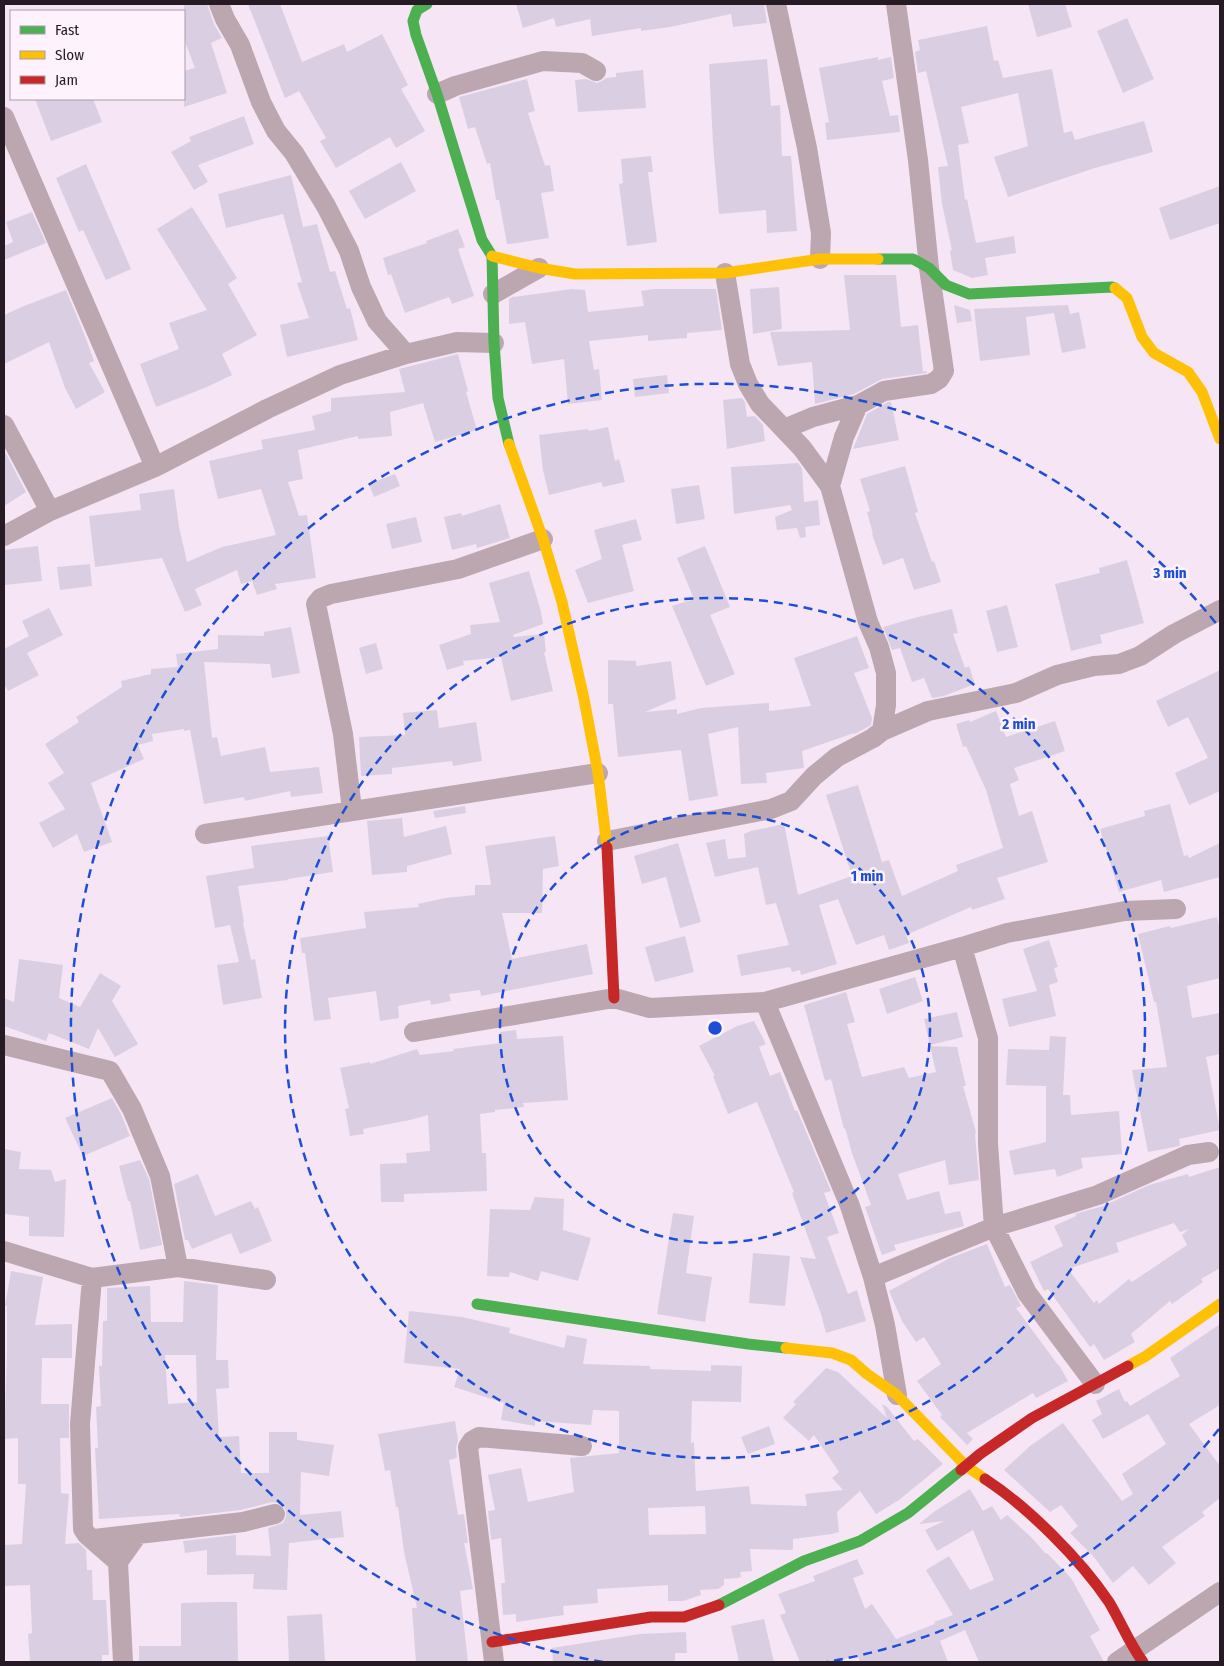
<svg xmlns="http://www.w3.org/2000/svg" width="1224" height="1666" font-family="'Fira Sans Condensed',sans-serif">
<rect width="100%" height="100%" fill="#f6e5f4"/>
<path fill="#dacfe2" fill-rule="evenodd" d="M184,4h23l7,20 8,14 -11,5 16,50 -43,14v-36l11,-3 -11,-29z
M248,4h32l22,58 42,-18 3,8 35,-18 26,51 -7,4 24,42 -29,17 -6,-11 -54,31 -16,-27 6,-3 -27,-47 -14,7z
M516,4h248l3,19 -34,4 -2,-13 -61,13 -29,4v-3l-49,8 -2,-17 -34,8 -2,-9 -31,10z
M1028,4h37l7,23 -35,10z
M1127,18l27,61 -31,14 -26,-62z
M987,26l7,35 4,-1 5,18 49,-9 12,64 8,-2 3,9 69,-19 9,31 -58,16 -87,29 -14,-40 34,-11 -10,-53 -57,14 8,36 -11,2 7,55 2,-1 9,44 38,-7 2,17 -31,5 3,17 -16,3 -19,-8 -3,-19 2,-1 -10,-46 -4,-37 10,-1 -22,-95 -8,2 -3,-21 5,-2 -2,-10z
M878,57v3l13,-3 3,21 -12,3 8,35 8,-1 2,17 -73,8 -2,-17 4,-1 -10,-54z
M767,59l4,47 9,-1 2,51h9l6,75 -30,2 -1,-23 -47,4 -6,-70 -4,-80z
M643,70l3,38 -68,4 -3,-32 11,-1 11,4 5,-2 4,-3 10,-1v-4z
M527,79l8,32 -7,2 17,53 5,-1 4,26 -13,2 8,45 -39,6h-3l-8,-44h-3l-6,-37 -3,1 -12,-37 -7,2 -9,-32z
M35,99h58l9,23 -51,19z
M244,116l10,28 -56,21 10,17 -14,8 -23,-38 20,-11 -2,-4z
M651,156l2,16h-5l9,70 -30,4 -8,-62 4,-1 -2,-24z
M401,162l15,29 -51,28 -16,-28z
M86,164l45,105 -25,11 -23,-50 -4,2 -23,-54z
M291,175l12,52 14,-3 13,48 5,-1 12,38 3,-1 8,32 -71,17 -7,-32 29,-7 -12,-35 5,-1 -19,-68 -57,14 -8,-34z
M1220,186v37l-50,17 -11,-32z
M192,207l45,71 -9,6 29,51 -35,19 10,21 -25,12 -51,20 -16,-43 39,-15 -10,-26 38,-13 -50,-81z
M32,212l14,31 -42,17v-14l9,-4 -7,-20z
M458,229l7,18 -7,2 16,47 -22,8 -3,-7 -44,16 -14,-39 -3,1 -5,-17 44,-15 -1,-2z
M844,275h52l5,52 17,-2 5,47 3,-1 1,2 -45,6 -28,15 -39,10 -3,-42 -34,4 -8,-34 80,-2z
M779,287l3,42 -29,5 -3,-45z
M572,289l13,1 3,22 56,-6 -3,-15 13,-2h62l6,41 -35,3v5l-39,3v-6l-59,6 5,29 5,-1 3,31 -34,4 -4,-45 -32,5 -7,-42 -16,2v-25l5,-3v1z
M66,290l19,46 9,25 -5,2 16,29 -29,17 -11,-21 -16,-46 -45,22v-49l20,-9z
M954,305l16,5 2,11 -15,2z
M1068,305l2,9 9,-2 7,36 -24,5 -8,-40 -28,4 4,38 -50,6 -6,-52z
M458,354l10,37 -2,1 11,38 -42,12 -12,-39 -33,9 2,24 -34,3v-3l-60,14 5,29 -15,3 11,34 8,-1 9,63 -41,6 2,5 -20,6 -5,-14 -11,3 -4,-14 -42,19 7,16 -17,7 -23,-54 -67,9 -6,-51 52,-6 -2,-16 35,-5 5,38 8,35 35,-15 54,-12 -15,-46 -43,10 -9,-38 54,-12 -2,-9 54,-10 -3,-14 19,-5v-13l74,-6 -6,-23z
M667,375l2,18 -34,4 -2,-18z
M742,398l3,4 2,15 8,-1 8,9 2,16 -38,8 -4,-49z
M888,402h3l8,38 -46,9 14,-35z
M608,427l7,34 4,-2 6,23 -22,5 -2,-5 -52,13 -6,-25 -4,-35 49,-6 1,2z
M4,450l22,42 -22,14z
M798,463l4,5 2,34 14,-2 2,25 -15,2 1,10 -6,1 -3,-10 -20,2 -2,-13 17,-7 -2,-5 -56,9 -3,-47z
M905,466l13,46 -3,1 17,49 2,-1 7,21 -27,8 -11,-32 -20,7 -11,-31h1l-6,-22 3,-1 -10,-32z
M395,474l5,12 -26,11 -5,-13z
M699,485l6,34 -29,5 -5,-35z
M500,504l10,34 -33,10 -1,-4 -24,6 -8,-33 17,-4 1,3z
M416,517l6,25 -30,7 -6,-25z
M636,519l6,21 -20,5 12,46 -46,12 -13,-33 27,-11 -8,-29z
M38,546l4,35 -37,4 -1,-35z
M705,546l25,61 -20,8 25,59 -29,12 -34,-80 22,-7 -17,-41z
M1127,560l17,63 -44,12 2,8 -31,8 -16,-67 45,-11 -1,-5z
M90,564l2,22 -32,4 -3,-23z
M529,571l12,41 2,12 -30,11 1,2 30,-3 2,18h-2l9,39 -42,10 -10,-44 -38,4 1,4 -17,5 -8,-25 32,-11 -1,-9 30,-3 -11,-39z
M1007,605l11,42 -21,5 -11,-41z
M49,608l14,27 -36,18 12,22 -31,16 -4,-7v-35l25,-13 -7,-15z
M952,609l6,24 -5,1 12,34 4,-2 6,18 -31,12 -12,2 -8,-20 -12,4 -12,-34 -8,2 -9,-23 31,-9z
M291,627l9,46 -28,5 -2,-14 -66,-2 8,76 5,-1 4,19 44,-9 5,25 49,-5 4,26 -32,4 -1,-6 -45,10 -1,-4 -40,7 -14,-74 -6,1v-2l-32,5 1,7 -15,4 6,14 -53,24 21,59 -28,10 -7,-18 -24,14 -14,-25 26,-14 -17,-26 16,-10 -19,-29 34,-22 -3,-5 46,-30 -1,-6 30,-7v-5l27,-2 -2,-13 42,-5v-14l46,1v-4z
M857,636l12,32 -15,5 18,45 -1,7 -16,9 -1,-1 -52,18 2,17 -38,5 1,10 -26,1 -3,-57 -30,7 10,62 -29,5 -8,-51 -63,7 -5,-53h-5v-44l28,1v5l35,-5 5,38 -31,13 32,-3v5l24,-6 68,-5v8l42,-5 -17,-48z
M376,643l7,26 -17,5 -7,-26z
M1220,670v121l-31,14 -14,-32 33,-15 -20,-41 -20,10 -12,-26z
M437,710l2,18 37,-6 6,39 -29,5 -1,-5 -60,7v6l-31,2 -2,-39 46,-2 -2,-22z
M996,711l10,26 49,-16 10,30 -51,17 5,12 -9,4 9,32 13,-5 16,51 -51,16 8,21 -33,11 -1,-3 -65,28 3,8 -20,7 -5,-15 -28,10 -18,-46 -19,6 18,59 -36,11 -1,-5 -8,2 -2,-5 -49,9 -4,-21 52,-10 -13,-42 -10,2 -8,-38 -43,10 -9,-34 19,-4 3,20 18,-2 -2,-23 7,-3 33,-7 14,71 54,-19 -26,-81 32,-10 24,77 7,-2 13,36 56,-25 -2,-6 47,-17 -17,-58 -20,-44 -3,1 -7,-23 13,-4 1,2z
M1170,804l14,52 4,-1 1,3 31,-15v34l-56,15 -3,-12 -42,12 -19,-63 45,-13 -1,-5z
M465,806l1,7 -31,5 -2,-7z
M402,818l2,19 42,-11 6,28 -45,12v6l-35,3 -5,-54z
M328,836l5,36 -45,7v1l-50,6 6,36 -1,1 8,37 4,-1 7,39 -39,7 -6,-40 22,-3 -9,-37 -15,3 -9,-52 48,-8 -3,-22z
M555,836l4,30 -16,3 -1,44h-40l10,46 75,-15 6,30 -112,22 -1,-6 -31,4 2,7 -20,4 -1,-5 -32,6 1,12 -19,3 -4,-30 -48,7 3,21 -17,2 -9,-68h-3l-2,-15 66,-10 -2,-16 55,-5 -1,-3 27,-6 30,-3v-10h16l-6,-39z
M678,843l23,79 -21,6 -14,-51 -24,7 -8,-28z
M1217,917l3,13v48l-33,8 5,32 28,-5v41l-14,3 14,73 -41,9 1,7 -32,6 -16,-82 35,-3 -11,-65h-2l-16,-68 32,-8 1,2z
M685,936l9,36 -39,10 -10,-35z
M1049,940l9,27 -4,1 4,14 -9,3 7,31 -47,11 -7,-28 35,-8 -14,-42z
M19,959l44,6 -4,33 21,9 20,-34 21,13 -9,15 26,43 -23,13 -17,-29 -9,21 -40,-16 -3,8 -42,-15v-28l10,4z
M915,977l8,24 -36,13 -8,-25z
M846,992l9,30 -8,2 15,53 42,-10 5,11 27,-6 -6,-26 27,1 9,39h-3l13,46 -1,2 4,46 -30,5 -4,-25 -47,14 9,26 32,-9 6,23 15,-3 4,15 -70,19 2,5 -14,5 -17,-48 6,-2 -19,-52 -7,-25 -1,1 -13,-50 -6,2 -21,-76z
M957,1012l6,25 -33,8 -6,-26z
M754,1021l12,23 -7,3 11,29 10,-4 15,39 2,-1 34,81 -7,2 15,40 -12,4 21,57 9,-4 9,31 -40,12 -5,-19 -21,-57 16,2 -24,-66 2,-1 -37,-90 -29,12 -15,-38h2l-16,-30 38,-20z
M516,1030l1,9 46,-3 5,64 -45,3 1,4 -29,3v2l-15,2 2,39h4l1,38 -83,3v8h-23l-1,-38 27,-1 -1,-10 24,-2 -2,-36 -18,5 -47,9 1,5 -14,2 -5,-27 4,-1 -9,-40 30,-6v2l47,-15 3,6 34,-4 -1,-2 48,-6 -1,-11z
M1050,1036l16,1 -3,58h7l1,20 48,-4 3,43 -41,4 2,10 -26,9 -2,-8 -41,6 -5,-24 37,-9v-56l-40,-1 2,-36 41,1z
M112,1098l9,16 9,22 -47,20 -18,-38z
M4,1149l17,3 -2,17 32,1 4,12 11,-3 -2,58 -35,-1v-19l-25,-3z
M140,1160l9,19 13,66 -22,5 -10,-49h-2l-9,-35z
M1220,1167v101l-19,11 2,3 -31,22 -2,-3 -39,33 4,8 -31,18 -10,-16 -4,3 -42,-58 -4,2 -14,-29 33,-16 -9,-20 22,-10 -1,-2 28,-8 46,-21 39,-11 1,3zM1174,1223l6,9 9,-3 -7,6 5,10 -55,37 -3,-3 -30,25 -2,-4 -3,3 -26,-34 51,-17 -3,-9z
M198,1174l17,42 36,-15 4,8 3,-2 14,34 -32,13 -9,-21 -39,16 -4,-9h-3l-11,-56z
M535,1197l29,2 -1,31 28,8 -13,43 -37,-10 -3,10 -28,-9 -1,5 -22,-1 3,-67 40,1z
M673,1213l21,3 -8,57 26,4 -7,45 -48,-8z
M987,1244l18,43 5,-2 9,17 2,4 -5,2 42,57h1l9,16 -32,17 -3,-5 -66,40 6,6 -6,6 -27,-28 2,-2 -25,-34 24,-17 -17,-27 -8,5 -14,-21 -13,-30 61,-33z
M753,1253l37,3 -5,50 -36,-3z
M11,1271l32,6 -8,48 37,-1v34h-30l-1,46h28v34h-9l1,55 8,1 -4,50 14,-1 7,7 1,20h5l1,30h13l3,55h-7v7h-72l-2,-28 4,-1 -2,-48 -26,1v-41l18,-1 4,-60h-8v-46l-14,1 3,-83v-50h-2z
M184,1281l34,4 -2,75h12l1,28 -13,1 3,48 20,-1 2,37h28v-41h28v8l37,5 -5,31 -28,-4 -1,43 41,-4 3,26 -55,6 -2,47 -34,-1 1,-15 -47,1v-25l-22,3 -2,-12 53,-6v20l35,1 -3,-28 15,-5 3,-6v-6l-3,-6 -4,-2 -7,-1 -31,8 -61,7 -1,-3 -80,5 -4,-71h3l-2,-41 5,-1 -2,-40h3l1,-45h4v-33l43,-2 1,36h32zM165,1355h31l1,47 -29,2z
M409,1311l53,6 48,11 -1,5 55,15 3,-13 20,4 -4,25 67,2v3l61,2v-6l31,1 -1,36 -49,-1 -1,42 3,-1 2,49 53,-5 2,18 56,2 -2,-12 38,-4 -11,-12 7,-6 -25,-37 -5,6 -26,-23 13,-14 -3,-2 33,-34 12,4 49,46 -5,-14 5,3 27,34 4,-2 25,25 -44,36 -23,14 -16,-23 -23,21 2,20 -7,2 -39,5v10l-2,1 -41,-1 2,22 -12,1 1,5 -3,1 -14,1v6l-6,4 -18,1 1,5 -18,6h-15v-16l-71,4 1,14 -35,3 1,9 -48,7v-8l-13,1 -2,-32h4l-4,-45 -10,2 -3,-29 7,-1 -7,-35 33,-7 7,34 46,-10 -4,-34 49,-5v-42l-26,-1 -2,15 -56,-4v5l-34,-6 3,-17 -50,-16 6,-18 -56,-6zM705,1506l1,28 -57,1 -1,-27z
M1220,1324v81l-31,19 31,42v32l-18,14 3,4 -43,31 14,16 -27,22 -16,-19 -20,17 -19,-26 -24,-24 8,-7 -17,-21 -11,7 -46,-42 26,-24 33,-23 59,78 11,-7 -11,-20 44,-30 -18,-30 -45,25 -11,-19 10,-6 -6,-13 23,-12 6,13 2,-1 3,5 50,-30 -10,-18z
M455,1421l3,19 -2,8 1,10 -8,2 9,55 6,-1 4,29h-4l9,46 -13,2 8,71h-52l-4,-54h5l-13,-56 -6,-45h-2l-6,-37 -5,1 -7,-37z
M769,1426l6,18 -27,10 -7,-17z
M970,1489l13,22 9,-5 9,14 6,-5 24,22 15,17 1,-1 24,25 29,52 -10,6 14,26h-125l-14,-32 -25,11 8,21h-88l-3,-8 -19,8h-38l-20,-47 6,-2 -8,-19 37,-13 -2,-5 44,-17 7,15 -11,4 12,31 7,-5 24,35 39,-15 -1,-2 19,-7 -27,-45 23,-14 21,34 24,-10 -21,-50 -36,21 -12,-21 19,-9 -25,3 16,-13z
M215,1602h22l1,60h-99v-16h42v-43z
M322,1614l3,48h-36l-2,-46z
M764,1619l10,43h-35l-8,-36z
M686,1632l1,21h-12v9h-122l-1,-14 88,-14z"/>
<g fill="none" stroke-linecap="round" stroke-linejoin="round">
<path stroke="#bca6af" stroke-width="20" d="M219,4l6,15 15,26 21,57 15,29 18,22 32,53 23,45 12,36 16,34 29,33
M776,4l31,144 14,85 -1,26
M437,94l18,-8 88,-25 39,2 14,8
M4,117l151,350
M725,273l15,91 8,20 12,20 42,44 28,38 38,136 11,25 7,26v32l-4,26
M493,294l46,-26
M4,425l46,86
M784,429l29,-12 45,-12 26,-14 47,-7 8,-5 5,-8 -15,-103 -11,-108 -22,-156
M830,486l14,-49 14,-32
M4,536l46,-25 105,-44 112,-58 73,-34 66,-21 51,-12 37,1
M352,810l-9,-76 -27,-130 5,-6 10,-4 127,-25 85,-30
M205,834l393,-61
M607,841l164,-32 20,-8 23,-25 23,-19 36,-19 9,-7 46,-20 88,-18 41,-18 37,-9 25,-2 21,-8 34,-22 46,-24
M962,947l26,91v106l6,83 33,66 68,91
M765,1002l85,204 23,71 12,48 12,70
M414,1032l200,-34 36,10 115,-6 197,-55 45,-14 118,-22 51,-2
M4,1045l106,26 22,38 28,67 18,91
M4,1251l88,27 86,-11 88,13
M873,1277l121,-50 104,-32 90,-40 21,-3
M92,1278l-12,146 3,105 4,6 31,27
M94,1539l149,-17 32,-8
M123,1662l-5,-100 20,-28
M494,1662l-26,-215 4,-6 7,-4 103,9
M1117,1662l103,-70"/>
<path stroke="#4caf50" stroke-width="11" d="M427,4l-10,6 -4,11 3,14 21,59 45,146 10,16 2,87 4,55 11,46
M878,259h35l16,9 17,17 23,9 143,-7 3,1
M477,1304l271,40 38,4
M719,1605l85,-44 56,-20 48,-28 53,-43"/>
<path stroke="#ffc107" stroke-width="11" d="M492,256l47,12 36,6 150,-1 95,-14h58
M1115,288l12,10 15,39 12,16 34,19 14,20 18,47
M509,444l34,95 19,63 22,97 14,74 9,74
M786,1348l46,5 19,7 16,14 30,21 69,71 19,13
M1128,1366l18,-10 74,-52"/>
<path stroke="#c62828" stroke-width="11" d="M607,847l7,151
M961,1470l19,-16 52,-36 96,-52
M985,1479c43,28 95,80 124,123 12,20 20,41 34,60
M492,1642l159,-25h33l35,-12"/>
</g>
<g fill="none" stroke="#1d4ed8" stroke-width="2.5" stroke-dasharray="9 6">
<circle cx="715" cy="1028" r="215"/>
<circle cx="715" cy="1028" r="430"/>
<path d="M1219 1429A644 644 0 0 1 827 1662M603 1662A644 644 0 1 1 1219 627"/>
</g>
<circle cx="715" cy="1028" r="8" fill="#1d4ed8" stroke="#fef3fd" stroke-width="2.5"/>
<g font-size="15" text-anchor="middle" font-weight="bold" fill="#1d4ed8" stroke="#fef3fd" stroke-width="5" stroke-linejoin="round" paint-order="stroke">
<text x="1170" y="578">3 min</text>
<text x="1019" y="729">2 min</text>
<text x="867" y="881">1 min</text>
</g>
<rect width="1224" height="1666" fill="none" stroke="#261b25" stroke-width="10"/>
<rect x="10" y="10" width="175" height="90" fill="#fef3fd" stroke="#a89da7"/>
<rect x="20" y="26" width="25" height="8" fill="#4caf50" stroke="#a89da7"/>
<text x="55" y="35" font-size="15" fill="#261b25">Fast</text>
<rect x="20" y="51" width="25" height="8" fill="#ffc107" stroke="#a89da7"/>
<text x="55" y="60" font-size="15" fill="#261b25">Slow</text>
<rect x="20" y="76" width="25" height="8" fill="#c62828" stroke="#a89da7"/>
<text x="55" y="85" font-size="15" fill="#261b25">Jam</text>
</svg>
